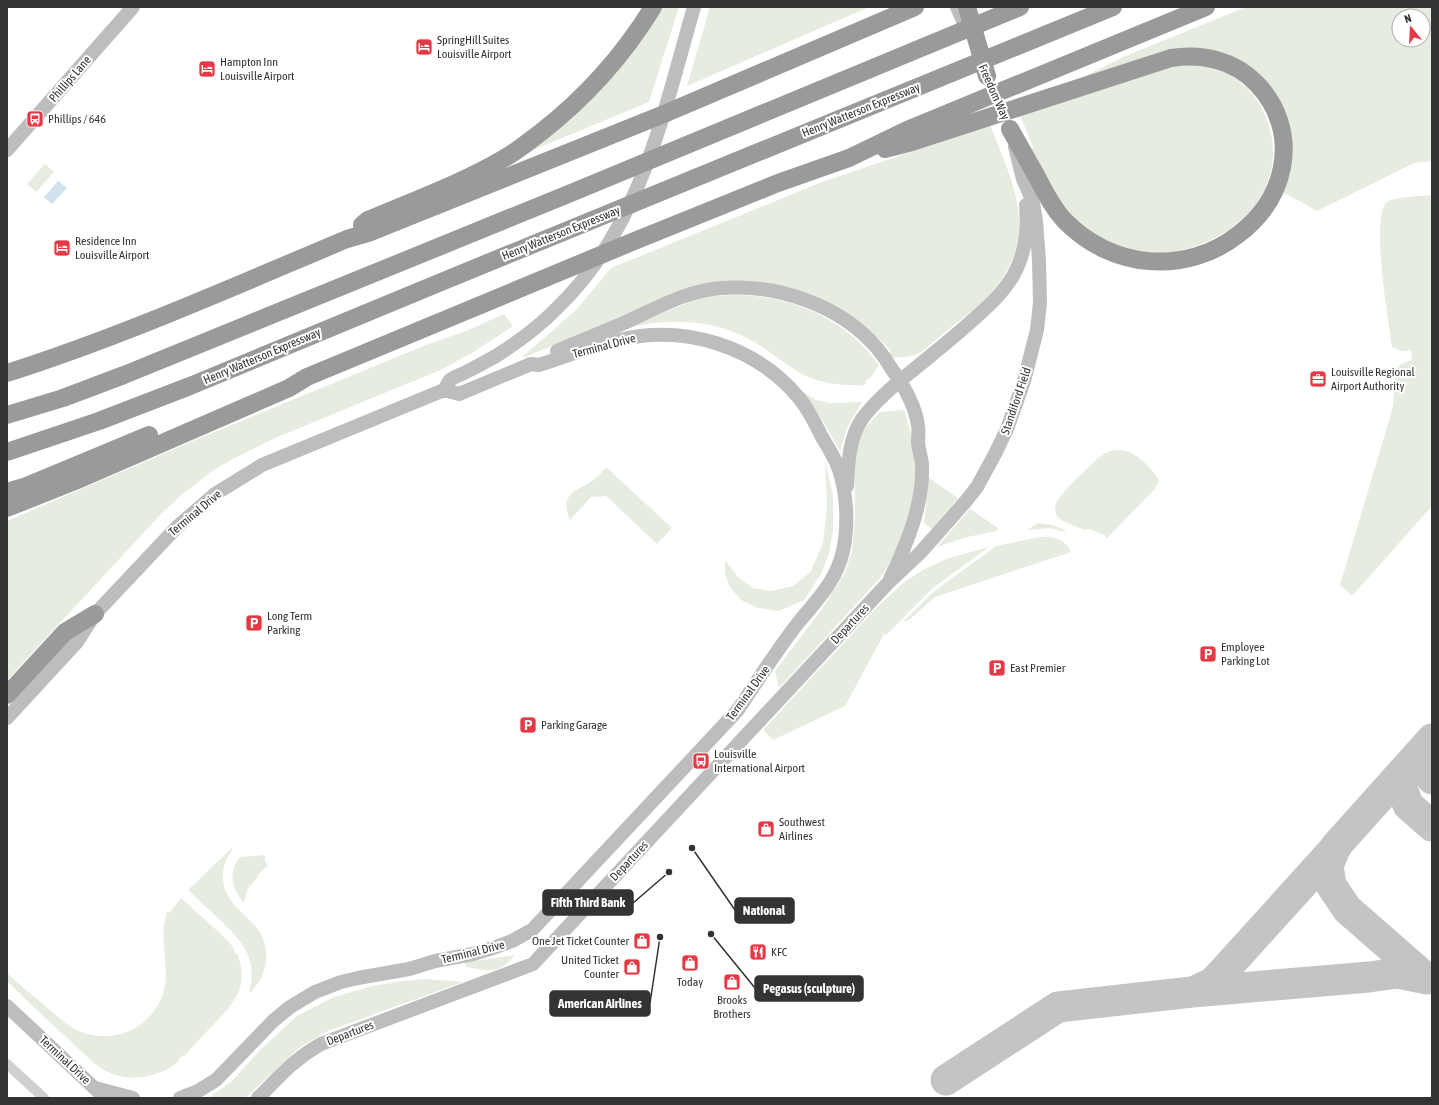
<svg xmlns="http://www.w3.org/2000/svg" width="1439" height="1105" font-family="'Asap Condensed',sans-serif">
<rect width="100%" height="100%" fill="#fff"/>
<path fill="#e6ecdf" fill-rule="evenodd" d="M657,7h22l-30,95 -128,53z
M710,7h159l-182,79z
M1246,7h186v154l-18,2 -97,48 -36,-20 2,-75 -61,-61 -143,24 44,-22zM1399,16h24v24h-24z
M1186,64c9,1 21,1 30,5 22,8 40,24 49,46 38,89 -67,160 -147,131 -6,-2 -14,-4 -20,-7 -6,-4 -34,-26 -37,-31 -4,-6 -7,-13 -10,-19 -6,-14 -13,-27 -20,-41l2,-1 -13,-32 138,-47z
M990,125c26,64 52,116 -5,174 -8,8 -17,15 -26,22 -9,7 -19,15 -28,23 -4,3 -8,7 -12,9 -7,4 -19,4 -27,5l-3,-4 2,-3 -12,-12 -14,-10 -93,-44 -136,25 -113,48v-2l27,-23 28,-25 33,-40 211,-86z
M45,164l9,8 -18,20 -9,-8z
M1432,195v311l-80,90 -12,-11 49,-164 4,-16 3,-35 5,-6 11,-4 -1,-10 -10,1 -9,-4c-3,-24 -22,-131 -5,-145 6,-5 36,-6 45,-7z
M734,295c57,0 111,23 145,70l-8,12 -6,4 1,2 -2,2c-20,1 -42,-1 -60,-10 -21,-11 -39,-29 -61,-39 -37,-17 -74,-17 -113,-9l-1,-1 66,-26 19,-4z
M504,314l9,12 -41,27 -34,18 -163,67 -40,20 -20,11 -36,28 -18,17 -154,166v-159l188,-81 231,-95 40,-14z
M802,391l14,9 15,3 31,-1 -15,26 -7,23 -19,-33z
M904,410l9,30 3,30 -4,37 -16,45 -15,25 -102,111 -4,-17 47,-62 23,-37 7,-21 3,-35 -1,-60 3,-13 8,-15 15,-16z
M1115,450c6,0 11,0 16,3 10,5 24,18 28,28l-4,8 -48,49 -3,-3 -14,-6 -6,1 -23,-10 -5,-5 -1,-8 2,-6 14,-17 26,-25 10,-7z
M825,461l8,35v34l-4,23 -8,21 -17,26 -25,11 -21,-3 -17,-8 -11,-13 -5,-13v-14l13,17 15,11 18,3 22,-5 18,-15 12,-28 4,-37z
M606,467l66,61 -15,16 -51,-48 -15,1 -21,23c-11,-26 5,-28 22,-39 5,-3 10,-9 14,-14z
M929,478l29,20 -26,31 -8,-6z
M970,509l28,19 -1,3 -30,6 -30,10z
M1038,523l15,2 12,5v2l-16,-4 -22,2z
M1039,537c13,-1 27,2 32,15l-136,45 -26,23 -6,2 29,-29 64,-47z
M989,547l-56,41 -47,47 -2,-1 -39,72 -72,34 -10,-10 115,-124 29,-26 16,-10 23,-11z
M233,847c-4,10 -10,14 -10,28 -2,38 48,43 43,86 -1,12 -8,24 -16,32l-1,-1c9,-34 -6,-50 -29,-72 -11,-10 -21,-20 -32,-30z
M265,855v6l3,4 -11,11 1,1 -10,11 -4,14c-13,-13 -16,-30 -4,-45z
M181,898l42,38 11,12 -1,1 3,5 1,-1c12,31 0,47 -21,69 -11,11 -21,22 -32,34l-1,-1 -4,4 1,1c-21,18 -51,24 -76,10 -14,-9 -27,-23 -39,-34 -20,-18 -39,-36 -58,-55v-8c12,11 25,22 37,32 10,8 19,17 29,23 19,11 45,11 64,-1 12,-8 23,-21 27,-36 6,-26 -6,-54 3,-79l2,1z
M515,955c-17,20 -25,16 -49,12l-1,-3 1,-2z
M427,979l36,3 -135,49 -28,16 -55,51h-37l23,-16 30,-33 36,-33 37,-19 38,-11 30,-5z"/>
<path fill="#cfe2ee" d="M58,181l9,7 -15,16 -8,-7z"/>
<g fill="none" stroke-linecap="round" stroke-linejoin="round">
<path stroke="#c4c4c4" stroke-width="31" d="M1432,742c-4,12 -3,25 0,37
M1403,771l-1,17 6,17 24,21
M1427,979l-80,-70 -16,-24 -3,-19 8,-20 96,-107
M1193,992l19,-9 9,-9 116,-128
M946,1080l112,-73 134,-15 177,-15 29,-4 29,6"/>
<path stroke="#d0d0d0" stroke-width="10" d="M7,1064l37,34"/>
<path stroke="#bdbdbd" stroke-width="14" d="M957,7l9,21
M7,150l126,-143
M557,351c23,-10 46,-19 69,-29 31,-14 62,-32 96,-34 56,-4 118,17 155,60 5,6 10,13 14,20 11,15 24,37 27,57 1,5 0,12 0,18 1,7 3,14 4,21 2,39 -15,80 -32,115
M847,486c1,-22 2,-48 15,-67 14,-19 32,-34 50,-48 18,-15 36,-29 54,-45 17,-15 35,-30 47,-50 12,-21 15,-47 13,-71
M7,718l70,-76 18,-28 82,-87 38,-33 47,-29 182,-75c2,-3 4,-7 6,-10 4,-3 10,-5 14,-7 11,-5 21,-11 32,-17 22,-14 44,-30 62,-49 83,-80 105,-193 136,-300
M7,1006l98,92
M95,1088l38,10
M180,1098l18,-7 18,-11 57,-59 17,-14 25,-15 26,-10 17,-4 51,-9 26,-8 38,-7 20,-6 19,-7 20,-11 205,-219c20,-29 39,-60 61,-88 18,-22 39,-43 45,-72 6,-27 4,-64 -7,-89 -4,-8 -9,-17 -14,-25 -7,-14 -13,-27 -23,-39 -43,-52 -115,-74 -180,-58 -27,6 -54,17 -80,25l-8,-1 -72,30 -15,-4
M258,1098c22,-22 35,-38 63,-54l212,-80 354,-380 33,-31 46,-52 11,-14 18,-33 12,-25 17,-48 13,-51 3,-27 -1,-43 -3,-39 -3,-19 -10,-23 -8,-32"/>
<path stroke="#9a9a9a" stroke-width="18" d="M967,7l20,69
M885,149l27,-7 259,-84c31,-5 63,2 86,26 21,22 31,52 25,83 -5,27 -21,50 -43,67 -53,42 -128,35 -175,-14 -12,-13 -19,-28 -27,-43 -9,-16 -18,-32 -27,-48
M362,225l6,-5c45,-19 92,-36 135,-61 13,-7 25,-17 37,-26 45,-35 83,-77 113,-126
M7,373c116,-37 228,-87 340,-134l24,-7 293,-118 251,-107
M7,415l56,-17 61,-23 447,-182 449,-186
M7,452l92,-31 91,-35 256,-106 667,-273
M7,492l17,-5 125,-52
M7,508l68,-27 214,-93 18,-11 325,-135 146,-59 71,-25 58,-28 299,-123
M7,695l58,-63 30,-18"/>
</g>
<defs>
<g id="hotel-square" transform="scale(0.9)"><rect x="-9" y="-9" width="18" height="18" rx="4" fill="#e63946" stroke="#fff"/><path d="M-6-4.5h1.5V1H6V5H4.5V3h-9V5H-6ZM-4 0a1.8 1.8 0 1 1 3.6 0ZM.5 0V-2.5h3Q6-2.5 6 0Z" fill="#fff"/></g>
<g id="bus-square" transform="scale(0.9)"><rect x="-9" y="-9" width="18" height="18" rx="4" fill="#e63946" stroke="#fff"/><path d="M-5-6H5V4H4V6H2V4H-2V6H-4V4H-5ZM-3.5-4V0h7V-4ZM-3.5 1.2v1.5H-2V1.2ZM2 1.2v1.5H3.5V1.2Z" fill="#fff"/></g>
<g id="office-square" transform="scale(0.9)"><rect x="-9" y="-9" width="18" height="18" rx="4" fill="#e63946" stroke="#fff"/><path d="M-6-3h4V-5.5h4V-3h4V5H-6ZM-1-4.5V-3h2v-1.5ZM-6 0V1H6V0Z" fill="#fff"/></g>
<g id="parking-square" transform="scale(0.9)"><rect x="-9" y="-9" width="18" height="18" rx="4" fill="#e63946" stroke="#fff"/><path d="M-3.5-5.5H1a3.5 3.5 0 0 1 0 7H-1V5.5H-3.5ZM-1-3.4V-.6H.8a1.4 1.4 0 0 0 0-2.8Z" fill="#fff"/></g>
<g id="shop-square" transform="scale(0.9)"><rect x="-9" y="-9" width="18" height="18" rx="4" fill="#e63946" stroke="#fff"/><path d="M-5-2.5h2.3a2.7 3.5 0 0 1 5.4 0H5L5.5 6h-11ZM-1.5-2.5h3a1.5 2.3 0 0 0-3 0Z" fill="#fff"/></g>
<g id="restaurant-square" transform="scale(0.9)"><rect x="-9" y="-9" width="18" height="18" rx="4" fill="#e63946" stroke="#fff"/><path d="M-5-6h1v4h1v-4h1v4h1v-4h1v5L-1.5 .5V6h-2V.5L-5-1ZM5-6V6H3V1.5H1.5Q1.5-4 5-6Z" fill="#fff"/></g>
</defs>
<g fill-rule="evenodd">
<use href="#hotel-square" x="424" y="47"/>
<use href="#hotel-square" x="207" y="69"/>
<use href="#bus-square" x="35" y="119"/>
<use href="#hotel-square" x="62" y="248"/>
<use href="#office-square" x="1318" y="379"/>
<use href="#parking-square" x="254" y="623"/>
<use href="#parking-square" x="1208" y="654"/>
<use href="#parking-square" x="997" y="668"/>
<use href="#parking-square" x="528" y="725"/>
<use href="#bus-square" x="701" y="761"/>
<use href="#shop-square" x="766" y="829"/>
<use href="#shop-square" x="642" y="941"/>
<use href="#restaurant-square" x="758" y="952"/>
<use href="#shop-square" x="690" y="963"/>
<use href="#shop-square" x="632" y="967"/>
<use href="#shop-square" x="732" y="982"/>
</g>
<g text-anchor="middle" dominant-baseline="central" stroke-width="4" stroke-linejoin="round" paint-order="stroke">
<g font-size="12" fill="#333" stroke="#fff" text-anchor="start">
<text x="437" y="40">SpringHill Suites<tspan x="437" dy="14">Louisville Airport</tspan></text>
<text x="220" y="62">Hampton Inn<tspan x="220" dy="14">Louisville Airport</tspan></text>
<text x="48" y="119">Phillips / 646</text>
<text x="75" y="241">Residence Inn<tspan x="75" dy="14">Louisville Airport</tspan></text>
<text x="1331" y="372">Louisville Regional<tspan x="1331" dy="14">Airport Authority</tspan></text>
<text x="267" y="616">Long Term<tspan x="267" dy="14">Parking</tspan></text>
<text x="1221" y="647">Employee<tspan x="1221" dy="14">Parking Lot</tspan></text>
<text x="1010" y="668">East Premier</text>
<text x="541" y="725">Parking Garage</text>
<text x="714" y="754">Louisville<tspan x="714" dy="14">International Airport</tspan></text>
<text x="779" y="822">Southwest<tspan x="779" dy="14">Airlines</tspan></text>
<text x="629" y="941" text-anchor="end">One Jet Ticket Counter</text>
<text x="771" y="952">KFC</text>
<text x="619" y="960" text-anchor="end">United Ticket<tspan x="619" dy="14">Counter</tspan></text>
<text x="690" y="982" text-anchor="middle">Today</text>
<text x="732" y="1000" text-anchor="middle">Brooks<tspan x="732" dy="14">Brothers</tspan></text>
</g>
<g font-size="12" fill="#333" stroke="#fff">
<text transform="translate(70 79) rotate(-49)">Phillips Lane</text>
<text transform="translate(994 92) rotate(66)">Freedom Way</text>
<text transform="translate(861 110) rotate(-22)">Henry Watterson Expressway</text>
<text transform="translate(561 233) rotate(-22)">Henry Watterson Expressway</text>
<text transform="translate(604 346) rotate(-15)">Terminal Drive</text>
<text transform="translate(262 356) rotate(-23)">Henry Watterson Expressway</text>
<text transform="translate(1016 401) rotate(-71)">Standiford Field</text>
<text transform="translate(195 513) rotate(-40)">Terminal Drive</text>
<text transform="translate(850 624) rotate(-47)">Departures</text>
<text transform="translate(748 693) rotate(-54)">Terminal Drive</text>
<text transform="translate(629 861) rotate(-47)">Departures</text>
<text transform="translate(473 952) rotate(-14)">Terminal Drive</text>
<text transform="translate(350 1033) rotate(-21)">Departures</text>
<text transform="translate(65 1060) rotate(43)">Terminal Drive</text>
</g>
</g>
<path fill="none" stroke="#333" stroke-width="1.5" d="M669 872L633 903M692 848L735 910M711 934L755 988M660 937L650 1003"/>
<g fill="#333" stroke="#fff" stroke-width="1.5">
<circle cx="669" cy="872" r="4"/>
<circle cx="692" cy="848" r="4"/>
<circle cx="711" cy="934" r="4"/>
<circle cx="660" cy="937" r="4"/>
</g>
<g fill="#333" stroke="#333" stroke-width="1.5">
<rect x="543" y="890" width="90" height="25" rx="4"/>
<rect x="735" y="898" width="59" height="25" rx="4"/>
<rect x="755" y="976" width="108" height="25" rx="4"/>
<rect x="550" y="991" width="100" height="25" rx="4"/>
</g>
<g font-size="13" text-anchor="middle" font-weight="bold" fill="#fff">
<text x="588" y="907">Fifth Third Bank</text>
<text x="764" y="915">National</text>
<text x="809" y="993">Pegasus (sculpture)</text>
<text x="600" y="1008">American Airlines</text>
</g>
<rect width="1439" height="1105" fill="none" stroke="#333333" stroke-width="16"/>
<g transform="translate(1411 28) rotate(342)"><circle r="19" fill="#ffffff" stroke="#adadad"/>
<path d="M0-3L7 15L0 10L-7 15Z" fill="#e63946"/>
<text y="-6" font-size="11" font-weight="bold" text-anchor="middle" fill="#333333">N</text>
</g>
</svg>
